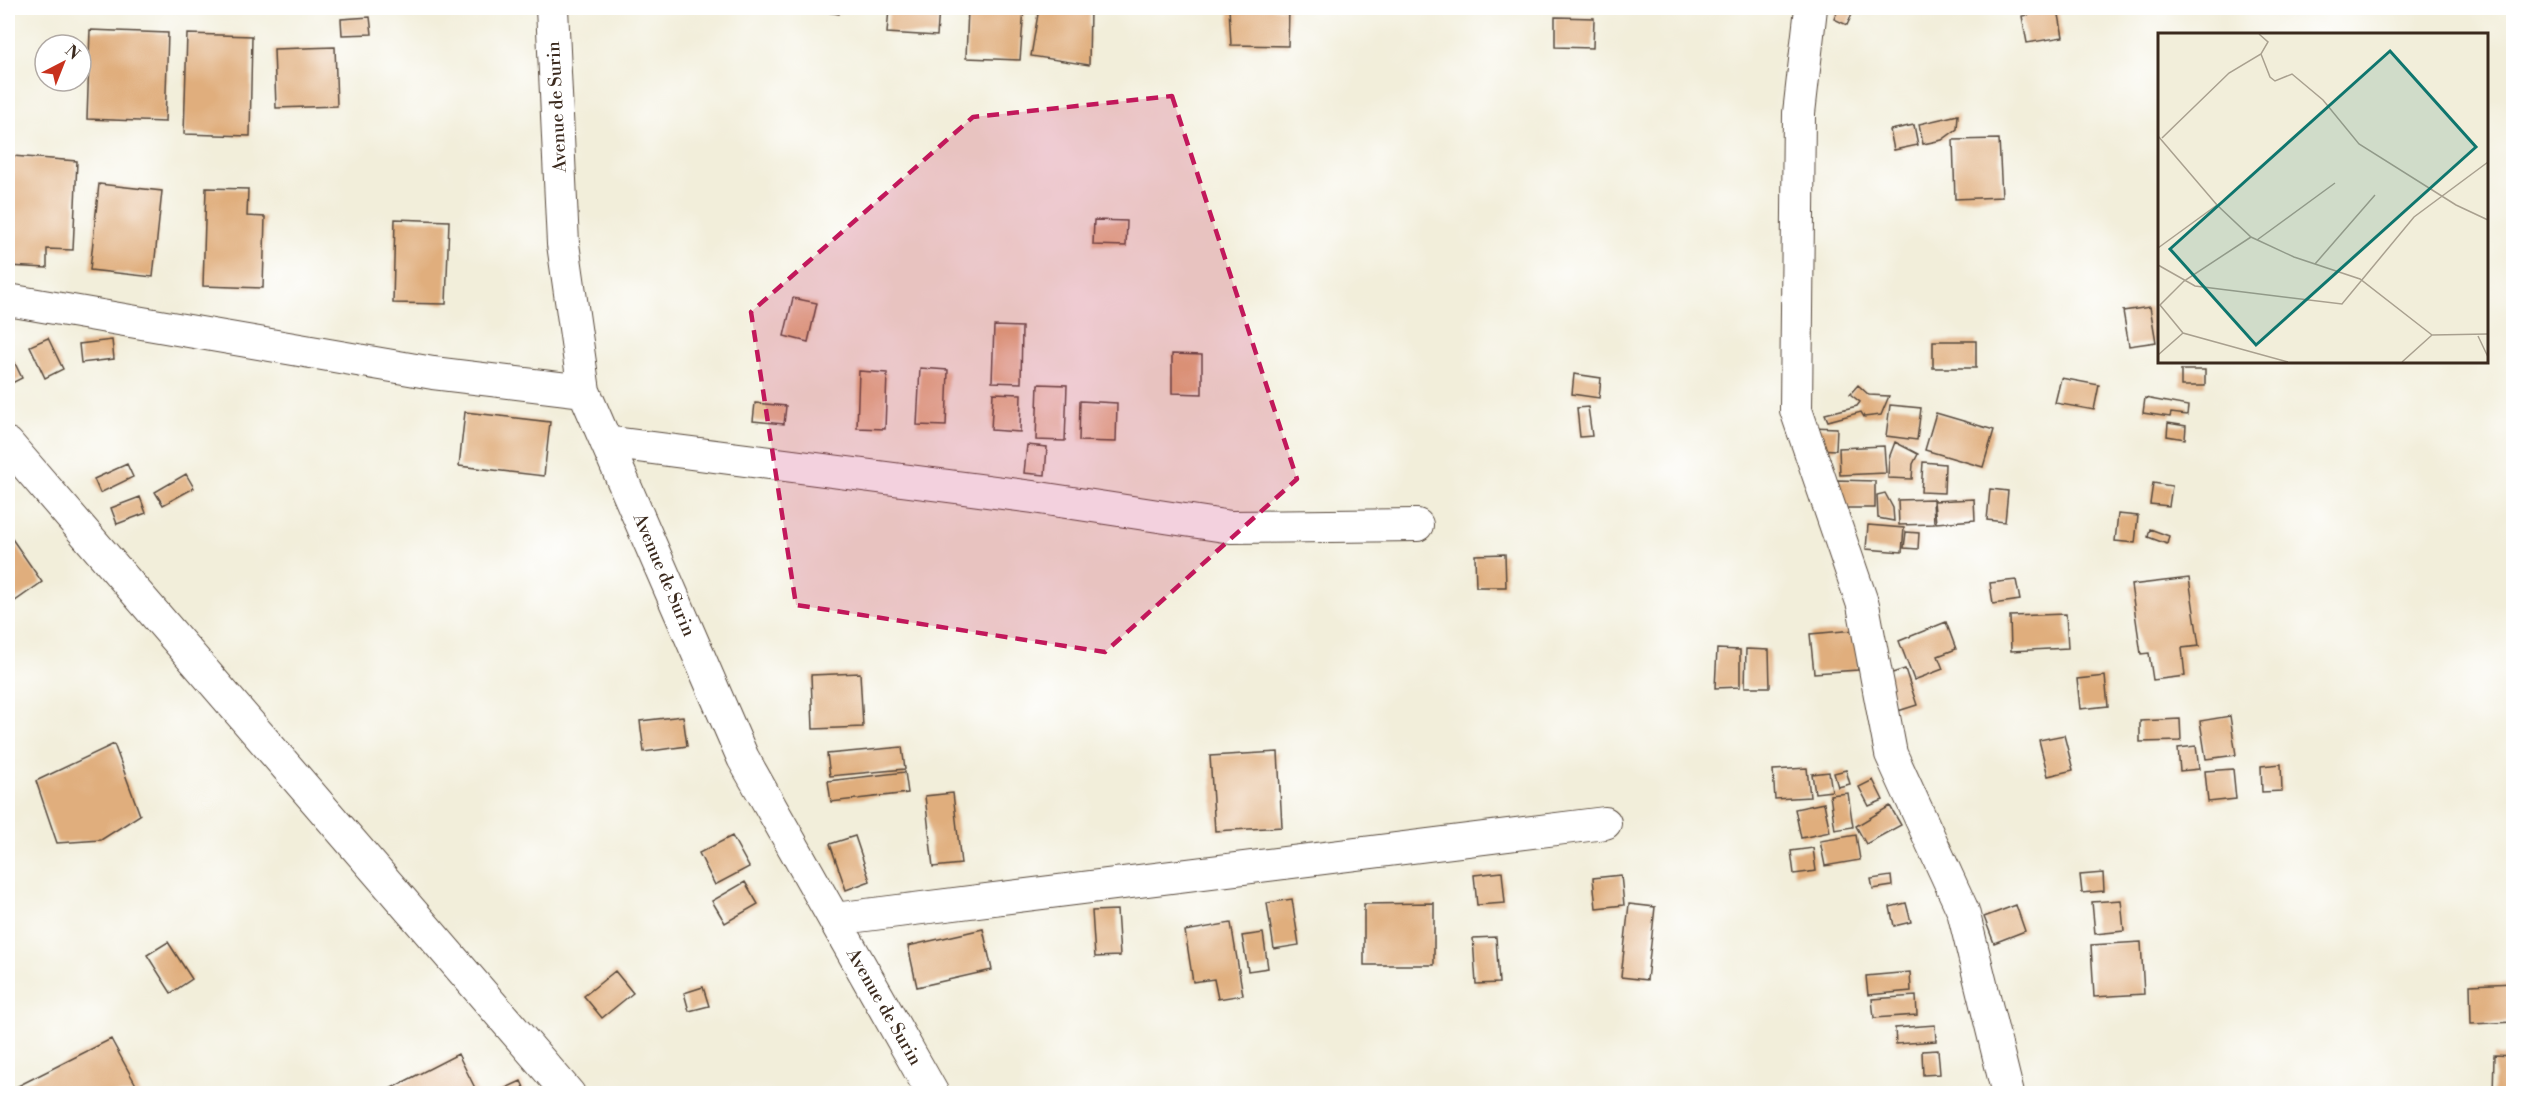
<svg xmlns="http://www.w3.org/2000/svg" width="2521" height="1101" font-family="'Libre Bodoni',serif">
<rect width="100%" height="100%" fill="#fff"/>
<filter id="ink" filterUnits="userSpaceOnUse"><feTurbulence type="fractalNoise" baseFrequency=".0167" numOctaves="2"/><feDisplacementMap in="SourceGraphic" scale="12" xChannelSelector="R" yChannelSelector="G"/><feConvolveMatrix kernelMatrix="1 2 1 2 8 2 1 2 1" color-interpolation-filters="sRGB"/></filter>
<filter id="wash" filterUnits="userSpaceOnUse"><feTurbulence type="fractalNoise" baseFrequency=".008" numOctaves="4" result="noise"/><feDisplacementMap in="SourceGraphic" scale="24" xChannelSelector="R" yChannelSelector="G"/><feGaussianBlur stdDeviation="1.35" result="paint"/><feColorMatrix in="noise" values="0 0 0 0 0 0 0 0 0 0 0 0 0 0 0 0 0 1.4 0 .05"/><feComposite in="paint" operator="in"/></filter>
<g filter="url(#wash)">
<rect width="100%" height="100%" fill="#f2eeda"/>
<g id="blocks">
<path fill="#e0ae7d" d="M808,8h32l-1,6 -31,-5z
M889,8h50l-2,28 -50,-3z
M968,8h56l-4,52 -54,-2z
M1039,8h51l-1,57 -58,-9z
M1229,8h60l-1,38 -57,-1z
M1839,8h16l-8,17 -13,-6z
M2058,9l5,28 -36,6 -5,-27z
M370,17l2,17 -30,1 -1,-16z
M1555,17l39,1 -1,30 -38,-1z
M90,30l78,3 -3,89 -78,-3z
M187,34l65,2 -2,100 -66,-2z
M335,47l2,59 -61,2 -2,-59z
M1958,115l-1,14 -15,11 -19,4 -4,-20z
M1914,125l4,20 -24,5 -4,-20z
M1999,139l3,58 -47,2 -2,-59z
M12,156l65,5 -4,89 -26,-1v19l-39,-2z
M99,184l63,7 -9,86 -63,-7z
M206,188l42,1 -1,27 18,1 -2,71 -60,-2z
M395,219l54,2 -3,83 -53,-1z
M1094,220l33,1 -1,25 -33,-1z
M793,298l24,5 -9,39 -24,-6z
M2150,307l6,35 -27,4 -6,-35z
M994,326l28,1 -1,56 -29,-1z
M48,338l15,31 -18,9 -15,-32z
M112,340l2,19 -33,4 -2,-19z
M1933,341h43v27h-43z
M8,349l14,29 -14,7z
M1172,354l30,1v39l-30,-1z
M920,368l28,2 -2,56 -29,-1z
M2181,370h24v16h-24z
M859,371l28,2 -2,56 -28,-1z
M1574,374l27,4 -2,20 -27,-4z
M2061,378l38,7 -5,25 -39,-7z
M1038,384l29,1 -2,56 -29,-1z
M1858,385l11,10 20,1 -8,19 -17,2 -3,-5 -33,9 -3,-7 32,-8 3,-4 -10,-8z
M993,393l28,1 -1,38 -29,-2z
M2145,398l43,8 -1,9 -16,-2 -1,4 -27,-4z
M1080,401l37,2 -1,39 -37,-1z
M755,403l31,3 -2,18 -31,-3z
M1890,405l31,3 -4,32 -31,-4z
M1588,407l4,29 -12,1 -3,-29z
M465,412l85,10 -6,54 -85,-10z
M1936,413l58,17 -11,37 -58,-17z
M2168,423l18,3 -1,13 -18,-3z
M1812,427l25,1 -1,22 -19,-1z
M1895,442l23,12 -5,10 -1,15 -24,-1 1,-20z
M1027,445l20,2 -2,28 -21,-2z
M1884,446l2,27 -46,2 -1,-27z
M1923,462l22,2 -1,29 -23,-1z
M127,464l6,13 -33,16 -6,-14z
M186,474l8,14 -31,17 -8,-13z
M1836,480l39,1v27h-39z
M2153,483l19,3 -3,20 -19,-2z
M1990,489l18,2 -3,31 -18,-2z
M1885,493l8,15 1,13 -16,-3 -1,-23z
M140,497l6,16 -29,11 -6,-16z
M1933,499l1,25 -35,1 -1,-25z
M1974,499l1,21 -39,3 -2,-22z
M2118,514l20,2 -3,27 -20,-2z
M1868,525l36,3 -2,24 -36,-3z
M2150,529l19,7 -2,8 -19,-7z
M1906,532l13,1 -1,16 -14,-1z
M8,533l34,49 -34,24z
M1505,554l1,33h-30l-1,-32z
M2189,578l10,68 -17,2 3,28 -32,4 -4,-27 -8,1 -10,-69z
M2016,580l4,20 -27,4 -3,-21z
M2066,614l2,34 -57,3 -1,-35z
M1946,622l10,27 -18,7 5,13 -29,11 -15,-39z
M1855,630l3,40 -44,3 -4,-39z
M1717,649l23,1v37l-25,1z
M1746,649l23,1 1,37h-25z
M1905,669l12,36 -19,6 -12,-36z
M860,673l3,54 -50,2 -2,-54z
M2105,676l3,30 -28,3 -3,-30z
M683,716l4,30 -43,6 -4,-31z
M2230,716l6,39 -30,4 -6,-38z
M2180,719l1,22 -41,1v-21z
M2064,735l9,35 -25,6 -9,-36z
M114,744l26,71 -39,25 -44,3 -21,-62z
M2196,746l3,23 -19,2 -2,-23z
M902,747l3,22 -75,7 -3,-22z
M1278,752l4,75 -67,4 -5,-75z
M2281,764l1,27 -20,1 -1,-26z
M1807,768l3,29 -35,2 -2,-29z
M2233,769l3,30 -28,3 -3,-31z
M1846,770l4,14 -12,3 -4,-14z
M905,772l3,21 -77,9 -3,-21z
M1829,772l3,19 -17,2 -3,-19z
M1873,780l10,20 -14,6 -10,-19z
M953,793l8,71 -28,3 -8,-71z
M1848,793l5,34 -18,3 -5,-35z
M1824,803l6,29 -29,6 -6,-29z
M1890,806l11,19 -35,19 -10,-18z
M1856,835l4,25 -35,6 -5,-25z
M732,836l17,31 -34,18 -16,-32z
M855,836l15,45 -24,9 -16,-46z
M1813,848l3,23 -22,3 -3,-23z
M1502,872l3,31 -28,2 -3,-30z
M2103,873l1,18 -22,2 -2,-18z
M1621,875l3,30 -28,3 -3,-30z
M1891,876l1,10 -19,3 -2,-10z
M745,882l13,22 -33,19 -13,-22z
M1292,899l7,46 -25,4 -7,-46z
M2121,900l3,31 -29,3 -3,-32z
M1434,903v62h-70v-61z
M1906,903l5,19 -17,4 -4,-19z
M1629,904l26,3 -8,73 -26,-3z
M2016,905l9,26 -31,12 -10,-26z
M1117,910l3,46 -25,1 -3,-46z
M1231,923l12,72 -25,4 -4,-20 -21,3 -8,-51z
M983,929l9,41 -75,17 -9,-41z
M1263,933l5,35 -20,3 -6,-35z
M1496,937l3,46 -23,1 -3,-46z
M168,942l24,37 -21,14 -24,-38z
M2141,942l3,52 -50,3 -3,-52z
M615,971l18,22 -31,25 -18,-22z
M1910,972l1,19 -43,4 -2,-19z
M2514,983v39l-43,2 -1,-39z
M703,987l6,19 -20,5 -5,-18z
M1916,996l1,19 -43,3 -2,-19z
M1935,1025l1,16 -40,3 -1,-16z
M111,1039l30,55h-133v-3z
M1938,1050l2,24 -17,1 -1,-24z
M458,1054l20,40h-98z
M2494,1055l20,1v38h-21z
M521,1081l6,13h-29l-1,-2z"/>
</g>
</g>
<g filter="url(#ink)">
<use href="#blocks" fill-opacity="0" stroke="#56473a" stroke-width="1.5"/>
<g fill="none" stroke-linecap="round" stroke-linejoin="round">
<g stroke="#56473a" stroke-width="34">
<path id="street" d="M552,8l11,236 21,147 159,367 190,336
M1811,8l-12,105 -3,297 67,195 28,149 72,157 45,183
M8,300l425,73 151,18
M606,442l427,55 198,30 186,-2
M8,444l561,650
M834,919l771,-96"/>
</g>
<use href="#street" stroke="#fff" stroke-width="32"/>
</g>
</g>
<path fill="#c2185b" fill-opacity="0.2" stroke="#c2185b" stroke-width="4.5" stroke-dasharray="12 8" stroke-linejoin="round" d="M1172,96l125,383 -192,173 -309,-47 -45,-293 222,-195z"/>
<g text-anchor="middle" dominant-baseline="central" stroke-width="5" stroke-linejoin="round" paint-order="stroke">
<g font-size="18" fill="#3b2a1e" stroke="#fff">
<text transform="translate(557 107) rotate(-93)">Avenue de Surin</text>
<text transform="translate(664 575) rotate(67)">Avenue de Surin</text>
<text transform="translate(884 1007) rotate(60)">Avenue de Surin</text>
</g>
</g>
<g transform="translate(2158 33)">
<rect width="330" height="330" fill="#f2eeda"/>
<path fill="none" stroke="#a9a08f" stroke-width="1.5" d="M103,21l9,23 5,4 17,-7 31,26 36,44 97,61 32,15M0,103l59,69 34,32 43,20 66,22 72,56M4,105l67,-65 32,-19 7,-12 -9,-8M93,204l-67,44 -24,24 23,28 105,29M99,207l78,-57M0,215l59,-43M157,231l60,-69M0,232l37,21 147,18 72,-87 74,-55M274,302l56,-1M320,303l10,21M0,322l25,-22M244,329l30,-27"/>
<path fill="#0f766e" fill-opacity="0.15" stroke="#0f766e" stroke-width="3" d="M232,18l86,96 -220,198 -86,-96z"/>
<rect width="330" height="330" fill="none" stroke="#3b2a1e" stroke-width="3"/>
</g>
<rect width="2521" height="1101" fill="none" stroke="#fff" stroke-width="30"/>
<g transform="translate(63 63) rotate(42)"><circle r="28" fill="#ffffff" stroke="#b1aaa5" stroke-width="1.5"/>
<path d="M0-4.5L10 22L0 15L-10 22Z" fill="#c8321e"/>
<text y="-9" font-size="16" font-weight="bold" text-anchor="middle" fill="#3b2a1e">N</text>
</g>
</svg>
